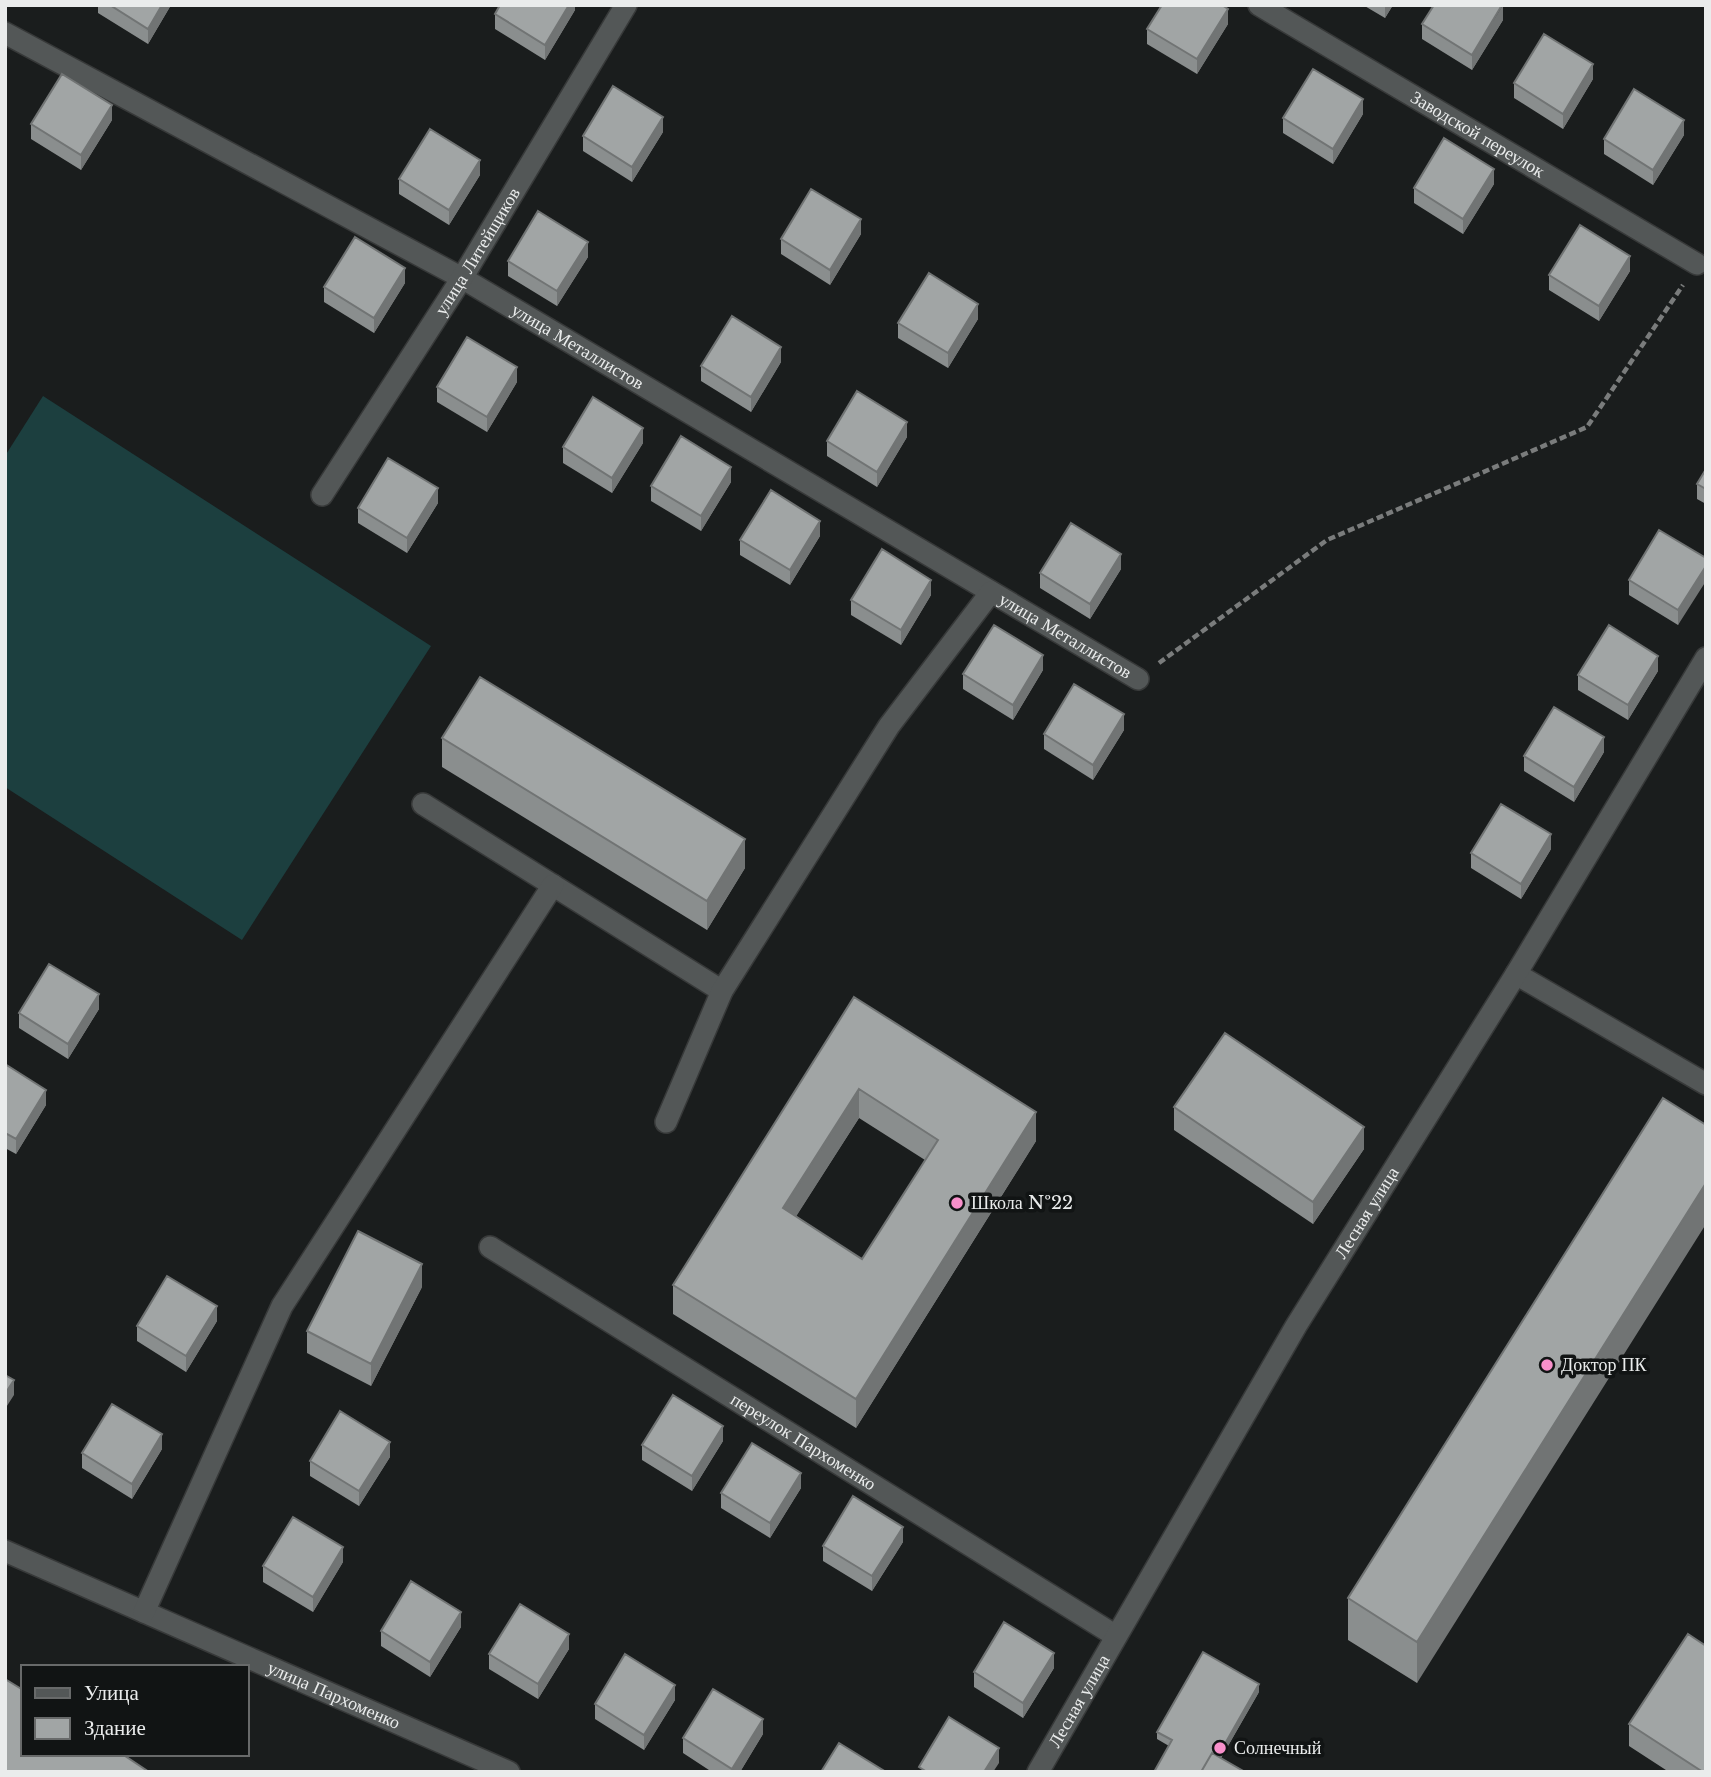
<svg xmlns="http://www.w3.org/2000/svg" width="1711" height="1777" font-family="'Libre Baskerville',serif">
<rect width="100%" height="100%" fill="#1a1d1d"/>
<path fill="#1c3f3f" d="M43,396l388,250 -189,294 -237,-153v-331z"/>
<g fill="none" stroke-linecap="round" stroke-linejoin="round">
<g stroke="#373939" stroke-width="24">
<g id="minor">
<path id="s1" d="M1259,5l438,259"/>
<path id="s2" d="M5,33l457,245 676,401"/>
<path id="s3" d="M322,495l140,-217 164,-273"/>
<path d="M423,804l299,187"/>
<path d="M1516,974l190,110"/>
<path d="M666,1122l56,-131 167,-265 102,-134"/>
<path id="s4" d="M490,1247l626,389"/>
<path id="s5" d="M5,1551l504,221"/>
<path d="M144,1612l138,-306 271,-421"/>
<path id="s6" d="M1038,1772l258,-446 220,-352 190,-316"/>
</g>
</g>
<path stroke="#7a7c7c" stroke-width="4.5" stroke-dasharray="7 3.5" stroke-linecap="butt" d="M1159,663l168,-123 260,-113 96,-142"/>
<use href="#minor" stroke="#535757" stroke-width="21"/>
</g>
<path fill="#8a8e8e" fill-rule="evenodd" d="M98,5h73l-23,39 -50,-31z
M575,5v5l-30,50 -50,-31v-15z
M1363,5h30l-8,13z
M1503,20l-31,50 -50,-31v-15z
M1228,24l-31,50 -50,-30v-15z
M1593,79l-30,50 -49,-31v-15z
M1363,114l-30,50 -50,-31v-15z
M112,120l-31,50 -50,-31v-15z
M663,132l-31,50 -49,-31v-15z
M1684,135l-31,50 -49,-31v-15z
M480,175l-31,50 -50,-31v-15z
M1494,184l-31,50 -49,-31v-15z
M861,234l-31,51 -49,-31v-15z
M588,257l-31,49 -49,-30v-15z
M1630,271l-31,50 -50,-31v-15z
M405,283l-31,50 -50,-31v-15z
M978,319l-30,49 -50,-30v-15z
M781,362l-30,50 -50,-31v-15z
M517,382l-30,50 -50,-30v-15z
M907,437l-30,50 -50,-31v-15z
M643,443l-31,50 -49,-30v-16z
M1706,469v35l-9,-5v-15z
M731,482l-30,49 -50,-30v-15z
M438,503l-31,50 -49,-30v-15z
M820,536l-30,49 -50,-30v-15z
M1706,558l-28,67 -49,-30v-15z
M1121,569l-31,50 -50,-31v-15z
M931,595l-30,50 -50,-30v-15z
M1043,670l-30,50 -50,-31v-15z
M1658,671l-30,49 -50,-30v-15z
M1124,730l-31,50 -49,-31v-15z
M442,738l303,130 -38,62 -265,-163z
M1604,752l-30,50 -50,-31v-15z
M1551,849l-30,50 -50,-31v-15z
M1706,941v26l-2,-1v-22z
M854,997l182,144 -180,287 -183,-114v-29zM859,1118l66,42 -63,99 -66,-43z
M99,1009l-31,50 -49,-31v-15z
M5,1064l41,41 -30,49 -11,-6z
M1663,1098l-246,585 -69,-43v-42z
M1174,1107l190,42 -51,75 -139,-94z
M422,1287l-51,99 -64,-33v-22z
M217,1321l-31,51 -49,-31v-15z
M723,1441l-31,50 -50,-31v-15z
M162,1449l-30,50 -50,-31v-15z
M390,1457l-31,49 -49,-30v-15z
M801,1488l-31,50 -49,-30v-15z
M903,1542l-31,49 -49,-30v-15z
M343,1562l-30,50 -50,-30v-16z
M461,1627l-31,50 -49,-31v-15z
M569,1649l-31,50 -49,-30v-15z
M1054,1668l-31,50 -49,-31v-15z
M1259,1692l-38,66 -52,-12 -12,-7v-7z
M675,1700l-31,50 -49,-31v-15z
M1629,1724l77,48h-37l-40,-26z
M763,1734l-23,38h-28l-29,-19v-15z"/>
<path fill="#717474" d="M162,5h9l-23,39v-15z
M569,5h6v5l-30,50v-15z
M1385,5h8l-8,13z
M1503,5v15l-31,50v-15z
M1228,9v15l-31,50v-15z
M1593,64v15l-30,50v-15z
M1363,99v15l-30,50v-15z
M112,105v15l-31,50v-15z
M663,117v15l-31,50v-15z
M1684,120v15l-31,50v-15z
M480,160v15l-31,50v-15z
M1494,169v15l-31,50v-15z
M861,219v15l-31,51v-15z
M588,242v15l-31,49v-15z
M1630,256v15l-31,50v-15z
M405,268v15l-31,50v-15z
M978,304v15l-30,49v-15z
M781,347v15l-30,50v-15z
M517,367v15l-30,50v-15z
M907,422v15l-30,50v-15z
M643,428v15l-31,50v-15z
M731,467v15l-30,49v-15z
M438,488v15l-31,50v-15z
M820,521v15l-30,49v-15z
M1121,554v15l-31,50v-15z
M1706,566v15l-28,44v-15z
M931,580v15l-30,50v-15z
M1043,655v15l-30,50v-15z
M1658,656v15l-30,49v-15z
M1124,714v16l-31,50v-15z
M1604,737v15l-30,50v-15z
M1551,834v15l-30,50v-15z
M745,839v29l-38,62v-29z
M99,994v15l-31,50v-15z
M859,1089v29l-76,119v-29z
M46,1090v15l-30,49v-15z
M1036,1112v29l-180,287v-29z
M1364,1127v22l-51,75v-22z
M1706,1183v41l-289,459v-41z
M422,1264v23l-51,99v-22z
M217,1306v15l-31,51v-16z
M14,1380v15l-9,14v-15z
M723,1426v15l-31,50v-15z
M162,1434v15l-30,50v-15z
M390,1442v15l-31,49v-15z
M801,1473v15l-31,50v-15z
M903,1527v15l-31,49v-15z
M343,1547v15l-30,50v-15z
M461,1612v15l-31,50v-15z
M569,1634v15l-31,50v-15z
M1054,1653v15l-31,50v-15z
M1259,1684v8l-46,80h-4z
M675,1685v15l-31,50v-15z
M763,1719v15l-23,38h-8v-3z
M999,1748v15l-6,9h-9z"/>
<path fill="#a1a5a5" stroke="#717474" stroke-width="2" fill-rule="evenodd" d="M110,5h52l-14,24z
M500,5h69l-24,40 -50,-31z
M1162,5h60l6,4 -31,50 -50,-30z
M1434,5h68l-30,50 -50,-31z
M1544,34l49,30 -30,50 -49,-31z
M1313,69l50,30 -30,50 -50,-31z
M62,74l50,31 -31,50 -50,-31z
M613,86l50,31 -31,50 -49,-31z
M1634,89l50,31 -31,50 -49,-31z
M430,129l50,31 -31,50 -50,-31z
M1444,138l50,31 -31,50 -49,-31z
M811,189l50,30 -31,51 -49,-31z
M538,211l50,31 -31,49 -49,-30z
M1580,225l50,31 -31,50 -50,-31z
M355,237l50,31 -31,50 -50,-31z
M929,273l49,31 -30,49 -50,-30z
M732,316l49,31 -30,50 -50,-31z
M467,337l50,30 -30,50 -50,-30z
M857,391l50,31 -30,50 -50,-31z
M593,397l50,31 -31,50 -49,-31z
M681,436l50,31 -30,49 -50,-30z
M388,458l50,30 -31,50 -49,-30z
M1706,469v20l-9,-5z
M771,490l49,31 -30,49 -50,-30z
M1071,523l50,31 -31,50 -50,-31z
M1659,530l47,28v8l-28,44 -49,-30z
M882,549l49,31 -30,50 -50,-30z
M994,625l49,30 -30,50 -50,-31z
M1609,625l49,31 -30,49 -50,-30z
M480,677l265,162 -38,62 -265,-163z
M1074,684l50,30 -31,51 -49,-31z
M1554,707l50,30 -30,50 -50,-31z
M1501,804l50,30 -30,50 -50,-31z
M49,964l50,30 -31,50 -49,-31z
M854,997l182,115 -180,287 -183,-114zM859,1089l79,51 -76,119 -79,-51z
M1225,1033l139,94 -51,75 -139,-95z
M5,1064l41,26 -30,49 -11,-6z
M1663,1098l43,27v58l-289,459 -69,-44z
M358,1231l64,33 -51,100 -64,-33z
M167,1276l50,30 -31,50 -49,-30z
M5,1375l9,5 -9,14z
M673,1395l50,31 -31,50 -50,-31z
M112,1404l50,30 -30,50 -50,-31z
M340,1411l50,31 -31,49 -49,-30z
M752,1443l49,30 -31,50 -49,-30z
M853,1496l50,31 -31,49 -49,-30z
M293,1517l50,30 -30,50 -50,-31z
M411,1581l50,31 -31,50 -49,-31z
M520,1604l49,30 -31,50 -49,-30z
M1004,1622l50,31 -31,50 -49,-31z
M1688,1634l18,12v126h-3l-74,-48z
M1203,1652l56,32 -41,72 -6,-3 -11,19h-47l18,-32 -15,-8z
M625,1654l50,31 -31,50 -49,-31z
M5,1679l18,11v64h99l27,18h-144z
M713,1689l50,30 -31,50 -49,-31z
M949,1717l50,31 -15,24h-57l-8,-5z
M839,1743l47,29h-65z
M1212,1753l33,19h-44z"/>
<g fill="#f890cb" stroke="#111414" stroke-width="2.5">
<circle cx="957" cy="1203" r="7"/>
<circle cx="1547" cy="1365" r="7"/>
<circle cx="1220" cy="1748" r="7"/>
</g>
<g text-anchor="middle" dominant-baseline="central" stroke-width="7" stroke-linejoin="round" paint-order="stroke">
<g font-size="18" fill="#eaecec" stroke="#111414">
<text stroke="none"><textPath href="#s1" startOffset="254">Заводской переулок</textPath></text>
<text stroke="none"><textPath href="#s3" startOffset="289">улица Литейщиков</textPath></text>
<text stroke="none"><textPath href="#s2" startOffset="653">улица Металлистов</textPath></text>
<text stroke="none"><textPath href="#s2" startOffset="1220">улица Металлистов</textPath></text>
<text stroke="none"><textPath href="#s6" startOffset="649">Лесная улица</textPath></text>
<text stroke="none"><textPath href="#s4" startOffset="369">переулок Пархоменко</textPath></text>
<text stroke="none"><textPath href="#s5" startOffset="359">улица Пархоменко</textPath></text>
<text stroke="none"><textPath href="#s6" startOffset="82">Лесная улица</textPath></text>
</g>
<g font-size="18" fill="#eaecec" stroke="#111414" text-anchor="start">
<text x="971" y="1203">Школа №22</text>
<text x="1561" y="1365">Доктор ПК</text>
<text x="1234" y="1748">Солнечный</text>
</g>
</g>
<rect width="1711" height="1777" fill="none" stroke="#eaecec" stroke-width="14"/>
<rect x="21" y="1665" width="228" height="91" fill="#111414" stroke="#686a6a" stroke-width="2"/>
<rect x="35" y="1688" width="35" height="10" fill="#535757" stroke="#686a6a" stroke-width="2"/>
<text x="84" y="1700" font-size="21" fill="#eaecec">Улица</text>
<rect x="35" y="1718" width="35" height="21" fill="#a1a5a5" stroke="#686a6a" stroke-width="2"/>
<text x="84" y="1735" font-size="21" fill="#eaecec">Здание</text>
</svg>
